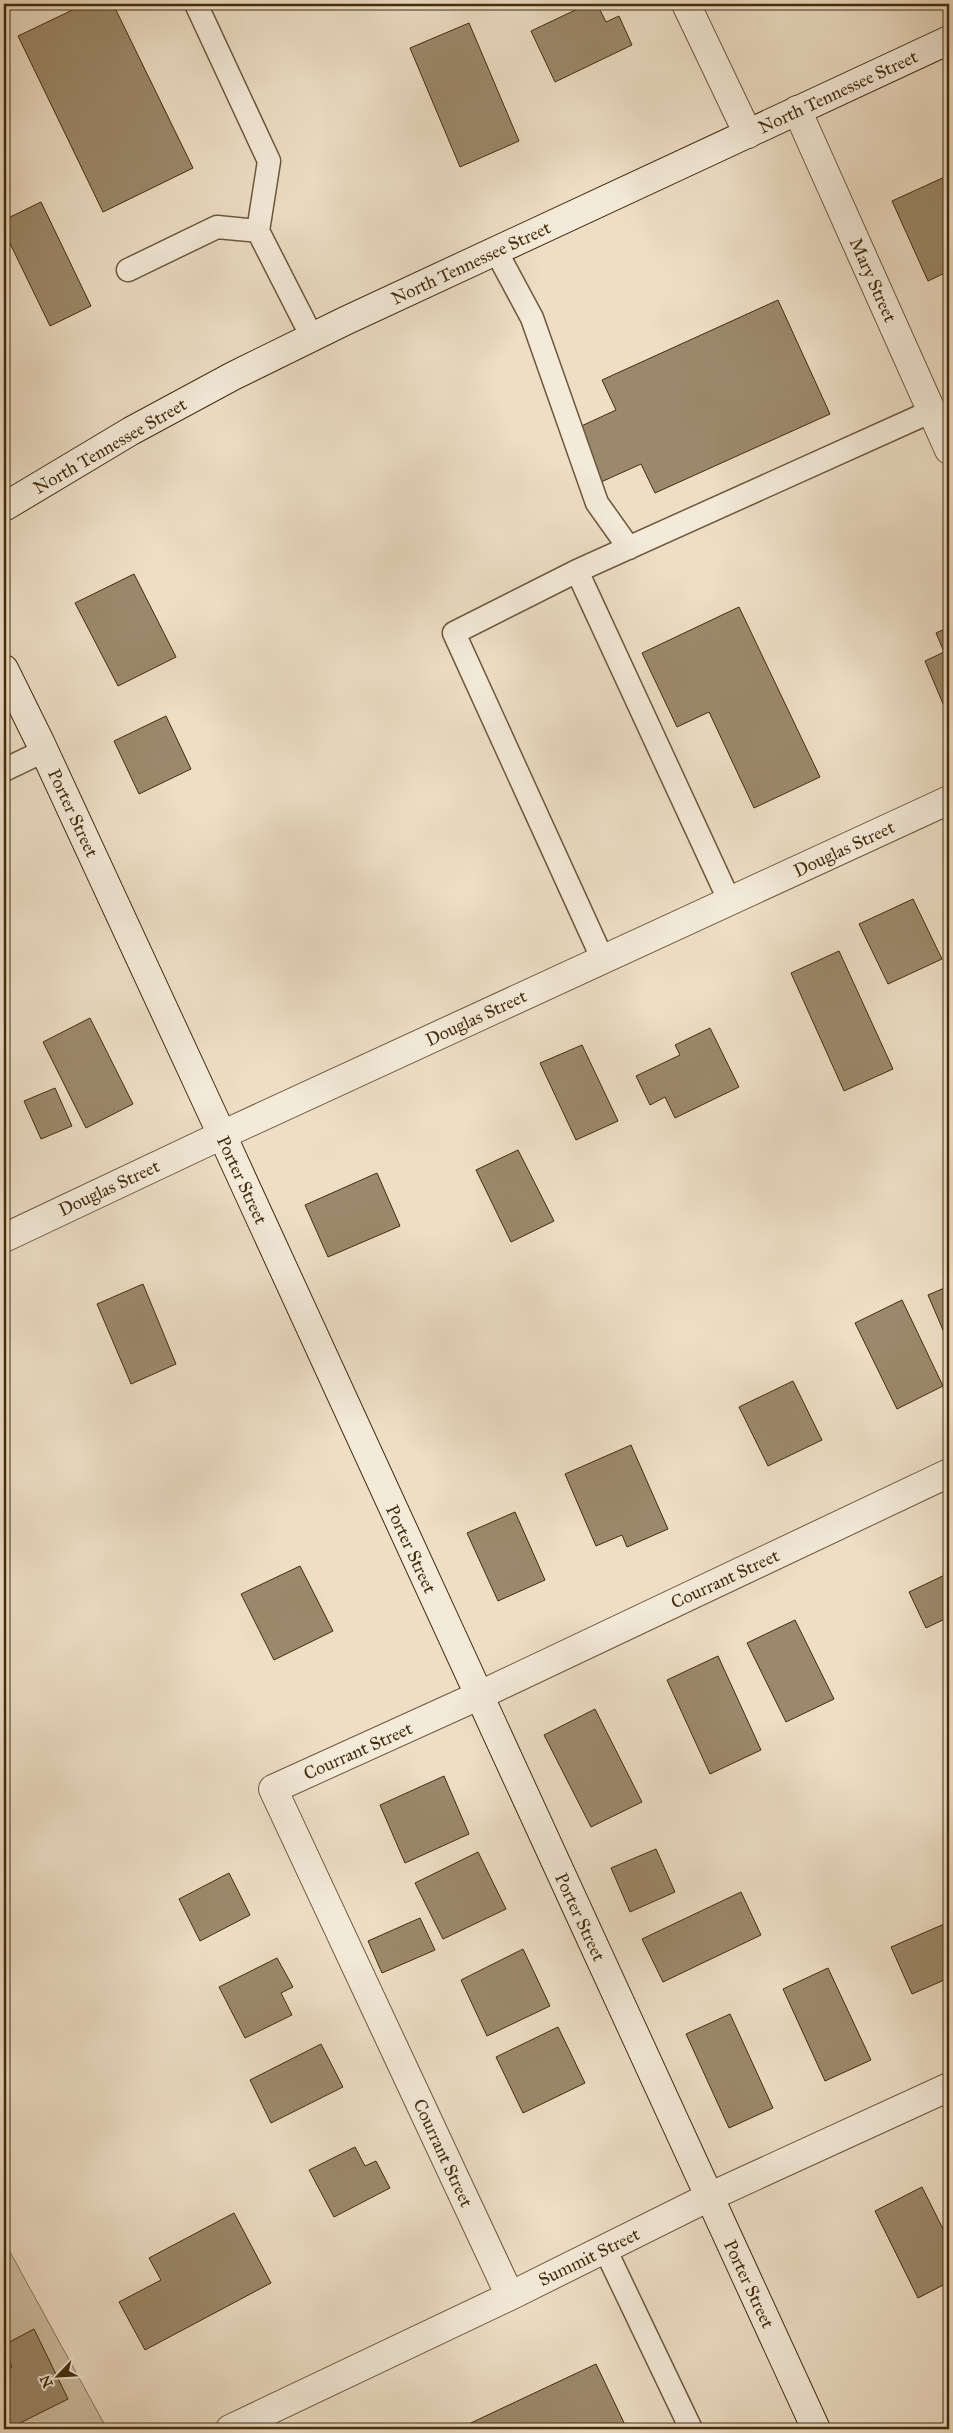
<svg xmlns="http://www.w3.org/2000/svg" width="953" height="2433" font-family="'IM FELL Great Primer',serif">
<rect width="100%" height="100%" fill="#eddec5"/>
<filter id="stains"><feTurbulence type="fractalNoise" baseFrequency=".004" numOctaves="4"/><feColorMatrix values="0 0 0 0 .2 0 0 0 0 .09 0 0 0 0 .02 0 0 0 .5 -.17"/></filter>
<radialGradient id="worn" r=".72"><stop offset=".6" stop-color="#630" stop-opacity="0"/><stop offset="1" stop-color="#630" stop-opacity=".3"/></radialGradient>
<path fill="#d0c0a5" stroke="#8a7658" d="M4,2241l103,188h-103z"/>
<path fill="#9c896b" stroke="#452c0a" d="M85,4h28l80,164 -90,44 -85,-176z
M588,4h9l9,18 13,-6 13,29 -77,37 -24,-51z
M469,23l50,118 -59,26 -50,-119z
M949,175v96l-21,10 -36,-80z
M41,202l50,104 -41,20 -46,-95v-11z
M778,300l52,114 -175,79 -14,-29 -40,18 -24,-54 39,-18 -14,-30z
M134,574l42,83 -58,29 -43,-83z
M739,607l81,170 -66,31 -45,-96 -32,15 -35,-74z
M949,627v91l-24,-57 19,-9 -8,-19z
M166,716l25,53 -52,25 -25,-53z
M913,899l29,60 -54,25 -29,-60z
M839,951l54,118 -49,22 -53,-118z
M90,1018l43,86 -47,24 -43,-86z
M710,1028l29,59 -64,31 -10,-21 -15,8 -14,-29 44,-21 -5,-10z
M582,1045l36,76 -42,19 -36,-77z
M55,1088l17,38 -31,13 -17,-38z
M518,1150l36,71 -43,21 -35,-72z
M377,1173l23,53 -72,31 -23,-52z
M143,1284l33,80 -45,20 -34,-80z
M949,1286v58l-21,-49z
M902,1300l41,86 -46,23 -42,-86z
M793,1381l29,59 -54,26 -29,-59z
M631,1445l37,84 -41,18 -5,-12 -26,11 -31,-72z
M515,1512l30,68 -47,21 -31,-68z
M300,1566l33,65 -59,29 -33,-66z
M949,1573v44l-23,11 -17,-36z
M795,1620l39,79 -48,23 -39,-79z
M718,1656l43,94 -51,24 -43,-94z
M595,1709l47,93 -51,25 -47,-92z
M444,1776l25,58 -64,29 -25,-58z
M656,1849l19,43 -45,20 -19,-44z
M478,1852l28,57 -63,30 -28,-56z
M229,1873l21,42 -50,26 -21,-42z
M741,1892l20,43 -98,47 -21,-43z
M420,1918l15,32 -53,23 -14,-32z
M949,1922v56l-37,16 -21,-47z
M523,1949l27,57 -63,30 -26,-56z
M277,1958l16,29 -12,6 11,22 -47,23 -26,-51z
M828,1968l43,92 -46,21 -42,-92z
M730,2014l43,94 -44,20 -43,-94z
M558,2027l27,56 -62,30 -27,-56z
M321,2044l22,43 -72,36 -21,-43z
M355,2147l10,19 11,-5 14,27 -56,29 -25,-47z
M922,2187l27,54v41l-31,16 -43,-87z
M234,2213l37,70 -126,67 -26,-48 42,-22 -12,-22z
M34,2329l34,70 -60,30h-4v-58l8,-4 -8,-17v-5z
M596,2364l31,65h-169z"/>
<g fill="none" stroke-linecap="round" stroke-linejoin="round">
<g stroke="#6f5839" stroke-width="25">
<path id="lane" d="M196,4l73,157 -11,70 54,106
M496,251l36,67 65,185 32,45
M128,270l89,-43 41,4
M577,571l153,331
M4,770l40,-19
M603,960l-149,-327 123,-62 355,-160
M605,2249l86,180"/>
</g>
<g stroke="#6f5839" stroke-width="30">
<path id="street" d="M686,4l62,130
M797,110l152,340
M4,1238l218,-103 727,-335
M510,2296l-237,-507 205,-93 471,-223
M230,2429l280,-133 199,-99 240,-110"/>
</g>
<g stroke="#452c0a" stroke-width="30">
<path id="secondary" d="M4,507l127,-76 102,-55 112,-55 604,-281
M4,669l37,75 181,391 594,1294"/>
</g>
<use href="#lane" stroke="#f3ead9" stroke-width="22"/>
<use href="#street" stroke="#f3ead9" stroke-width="28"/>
<use href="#secondary" stroke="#f3ead9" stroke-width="28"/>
</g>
<g text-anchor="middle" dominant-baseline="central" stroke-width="4.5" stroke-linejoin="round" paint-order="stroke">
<g font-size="18" fill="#452c0a" stroke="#f3ead9">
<text transform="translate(838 92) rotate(-25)">North Tennessee Street</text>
<text transform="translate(471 263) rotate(-25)">North Tennessee Street</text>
<text transform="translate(873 280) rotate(66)">Mary Street</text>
<text transform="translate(110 446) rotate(-30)">North Tennessee Street</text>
<text transform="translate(73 813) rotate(65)">Porter Street</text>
<text transform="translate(844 849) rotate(-25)">Douglas Street</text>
<text transform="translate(476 1018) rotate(-25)">Douglas Street</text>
<text transform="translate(242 1180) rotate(65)">Porter Street</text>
<text transform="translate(109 1188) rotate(-25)">Douglas Street</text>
<text transform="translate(411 1549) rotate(65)">Porter Street</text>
<text transform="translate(725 1579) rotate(-25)">Courrant Street</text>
<text transform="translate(358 1751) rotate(-24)">Courrant Street</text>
<text transform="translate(580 1917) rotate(65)">Porter Street</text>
<text transform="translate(443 2153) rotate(65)">Courrant Street</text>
<text transform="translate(589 2257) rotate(-26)">Summit Street</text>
<text transform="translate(749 2284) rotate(65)">Porter Street</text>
</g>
</g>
<rect width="953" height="2433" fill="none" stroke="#eddec5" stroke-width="20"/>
<rect x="5" y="5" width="943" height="2423" fill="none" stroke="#452c0a" stroke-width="2.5"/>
<rect x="10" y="10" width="933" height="2413" fill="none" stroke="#452c0a"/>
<g transform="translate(58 2376) rotate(245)" stroke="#f3ead9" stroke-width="4" paint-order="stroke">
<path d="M0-4L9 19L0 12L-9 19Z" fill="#452c0a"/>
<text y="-8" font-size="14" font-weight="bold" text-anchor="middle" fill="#452c0a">N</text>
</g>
<rect width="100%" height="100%" filter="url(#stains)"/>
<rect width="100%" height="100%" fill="url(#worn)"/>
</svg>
